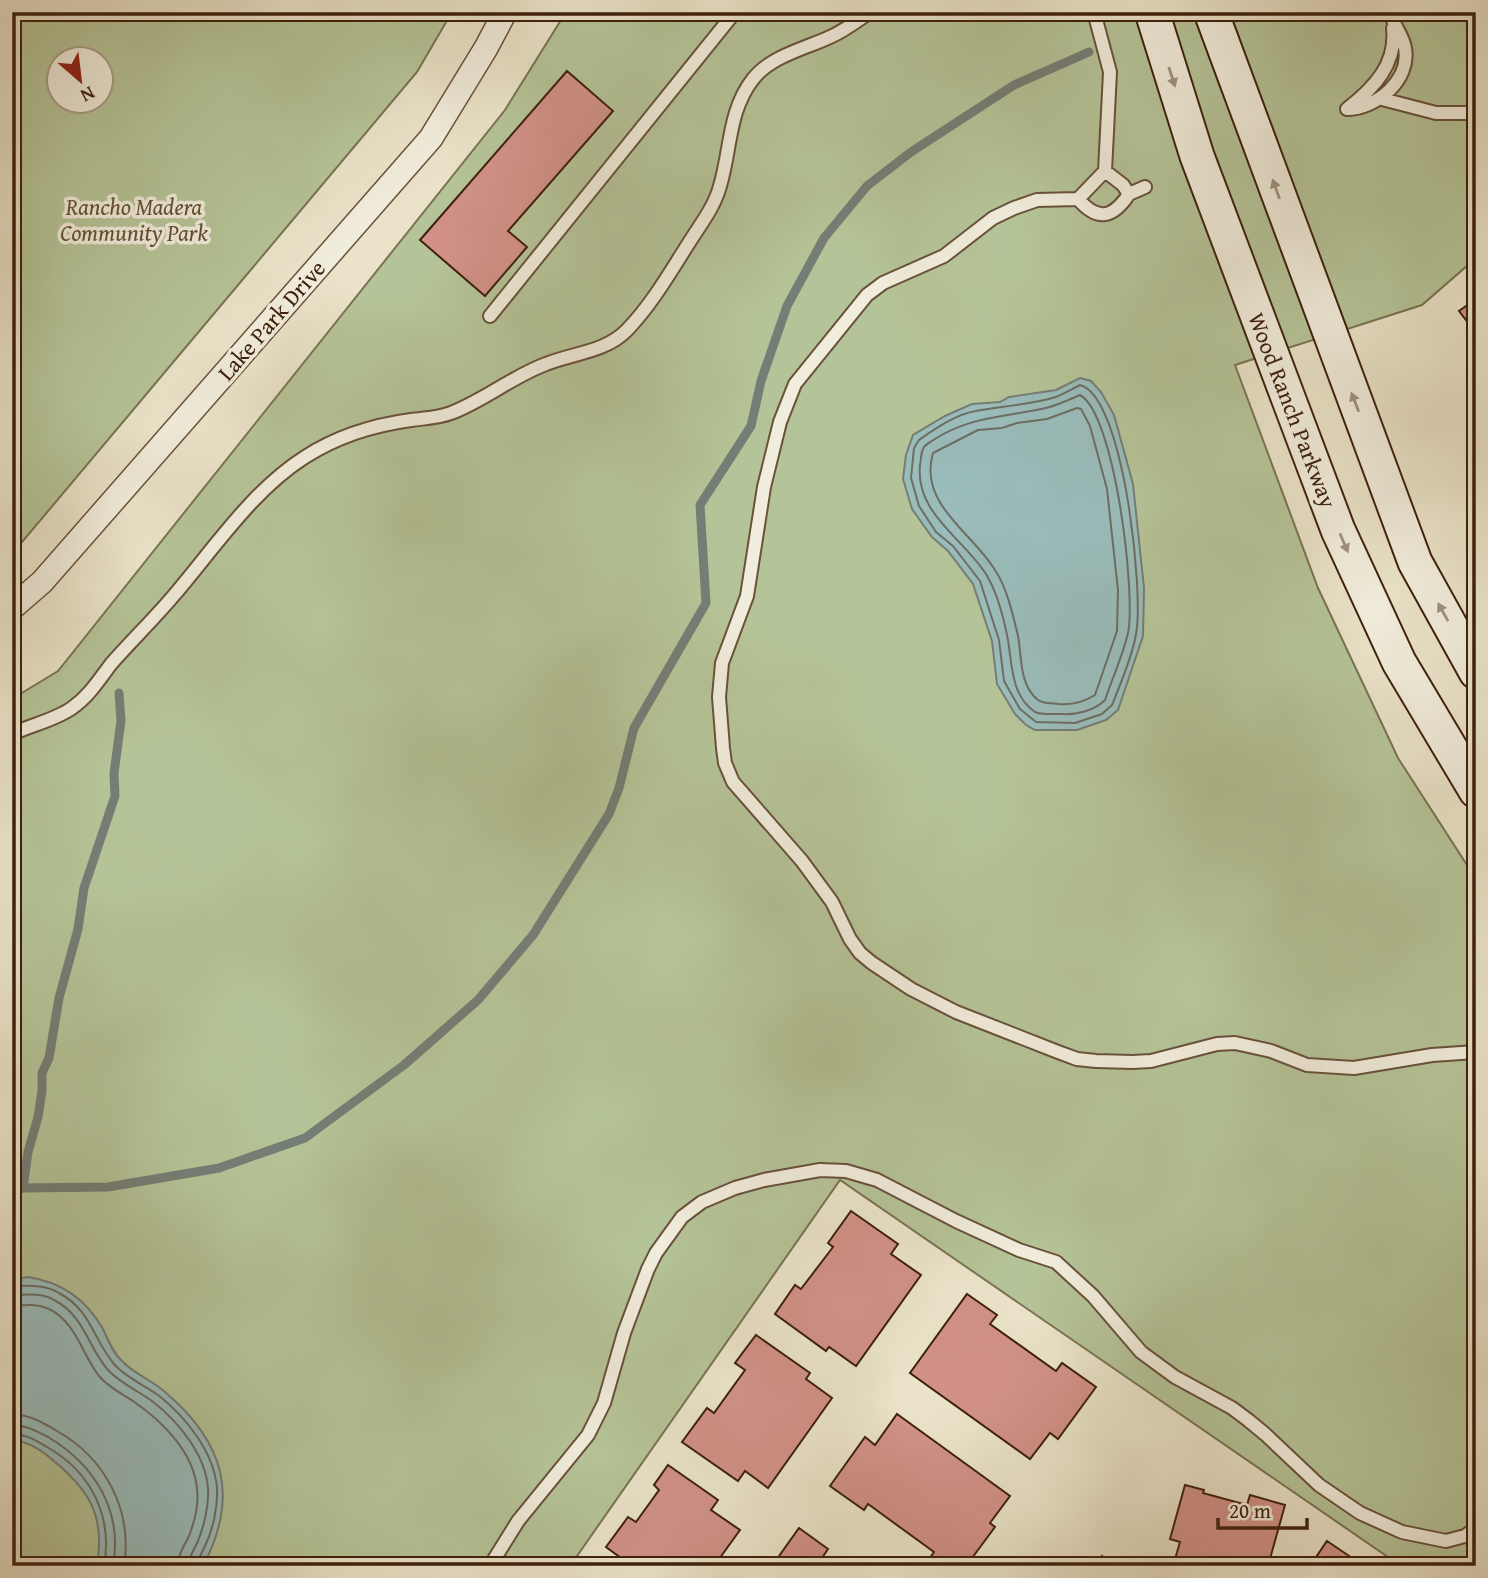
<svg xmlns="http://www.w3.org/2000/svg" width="1488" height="1578" font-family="'Gentium Book Plus',serif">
<rect width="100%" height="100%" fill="#eae3c9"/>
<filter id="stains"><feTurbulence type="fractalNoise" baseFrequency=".00286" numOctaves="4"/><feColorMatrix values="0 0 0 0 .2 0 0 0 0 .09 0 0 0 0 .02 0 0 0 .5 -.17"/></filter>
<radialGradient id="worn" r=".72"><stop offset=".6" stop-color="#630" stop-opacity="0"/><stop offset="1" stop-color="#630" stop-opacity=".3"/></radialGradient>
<path fill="#b5c498" stroke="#7a7252" stroke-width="2" fill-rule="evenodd" d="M12,12h440l-35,60 -405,482zM60,60h42v42h-42z
M566,12h910v246l-54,47 -187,60 83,223 80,170 78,121v687h-75l-561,-386 -270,386h-558v-867l46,-28 447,-561z"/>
<path fill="#9abdbc" stroke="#757e76" stroke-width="2" d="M1080,378l11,3 10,11 13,23 19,69 11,104 -1,48 -25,74 -12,10 -29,10h-42l-9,-5 -11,-11 -18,-30 -5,-43 -19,-57 -25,-33 -16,-14 -20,-28 -9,-30 3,-24 7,-20 32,-19 27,-12 28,-2 9,-5 47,-7z
M28,1277c34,5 58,22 75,52 5,11 10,24 19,32 12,13 30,19 43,31 59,50 75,104 38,174h-106c8,-49 -6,-74 -42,-104 -11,-10 -27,-21 -43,-22v-160z"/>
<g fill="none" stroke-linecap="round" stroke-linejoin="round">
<path stroke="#6c6e64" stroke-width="2" d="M1080,385c44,11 64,209 56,249 -3,21 -16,51 -24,71l-10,9 -27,9 -39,-1 -16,-13 -16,-28 -5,-41 -19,-59 -27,-35 -17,-14 -17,-26 -8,-28 3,-30 5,-8c16,-11 37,-26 57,-29 26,-5 54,-6 80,-14 8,-3 16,-8 24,-12z
M1080,395c35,19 56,199 48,238 -5,22 -16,46 -23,67 -11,11 -29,15 -44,14 -7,0 -20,1 -26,-2 -24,-16 -23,-48 -27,-72 -4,-21 -11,-48 -22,-66 -23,-36 -71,-61 -66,-109 1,-5 1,-12 3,-16 2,-5 8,-7 12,-10 36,-23 71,-22 111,-31 12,-3 22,-8 34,-13z
M1077,408l4,1 9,17 17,63 11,101 -1,41 -22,64c-11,7 -23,10 -36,9 -6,-1 -16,0 -21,-4 -19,-15 -16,-43 -20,-64 -5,-21 -11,-48 -23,-66 -23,-38 -77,-66 -62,-117l45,-23 24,-2 15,-5 30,-4z
M12,1286c17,0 32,-2 47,7 32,17 34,46 55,71 11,13 30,21 44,31 28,22 56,57 59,93 1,18 -4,42 -12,58 -3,7 -7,12 -8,20
M12,1295c15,0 28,-3 42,5 30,15 34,47 54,70 12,13 30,21 44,31 26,20 54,54 56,88 1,16 -4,37 -10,52 -4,9 -9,15 -10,25
M12,1306c13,-1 24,-3 37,3 27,13 33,45 50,67 9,11 23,18 34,25 29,20 61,51 64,88 2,15 -3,34 -8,47 -5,10 -11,18 -11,30
M12,1414c18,1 30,8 45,17 48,27 76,79 67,135
M12,1425c14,0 24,6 36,12 47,28 75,74 65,129
M12,1434c14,0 23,6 35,13 44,25 66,69 57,119"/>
<path stroke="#757e76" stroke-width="9" d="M23,1188l5,-36 10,-35 4,-26v-18l7,-15 10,-60 19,-69 6,-41 31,-92 -1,-23 7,-52 -2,-28
M12,1192l11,-4 85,-1 111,-19 86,-30 99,-73 74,-65 55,-65 76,-121 10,-26 15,-60 72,-125 -6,-98 51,-79 10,-45 26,-75 37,-68 43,-52 44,-34 103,-67 75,-33"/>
</g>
<path fill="#d19188" stroke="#3e200c" stroke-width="2" d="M567,71l46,40 -105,120 19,16 -42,49 -65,-56z
M1476,299v34l-17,-22z
M851,1211l47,33 -7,10 30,21 -65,91 -27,-19 -3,4 -51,-37 20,-29 6,4 32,-42 -5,-4z
M967,1294l30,21 -7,9 66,47 6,-8 34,24 -38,52 -8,-6 -20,26 -120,-86z
M756,1335l54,38 -4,6 26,19 -64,90 -23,-17 -7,10 -56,-39 25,-34 7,5 31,-43 -10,-7z
M897,1414l113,82 -20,27 5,4 -29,39h-25l-11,-8 4,-6 -66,-48 -4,6 -34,-24 35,-49 10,8z
M668,1465l50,35 -7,10 29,20 -26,36h-82l-26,-19 22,-30 8,5 23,-32 -5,-5z
M1185,1485l19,5 -1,3 44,12 3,-10 35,10 -17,61h-95l7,-24 -10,-3z
M799,1528l29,21 -6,9 10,8h-60z
M1327,1541l34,23 -1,2h-50z
M1102,1556l13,10h-20z"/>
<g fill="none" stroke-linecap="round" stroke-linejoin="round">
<g stroke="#69513b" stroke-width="16">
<path id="service" d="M1094,12l16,60 -5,99
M1382,99l54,14h40
M1347,109c29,0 64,-29 58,-61 -2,-13 -12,-23 -15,-36
M1347,109c27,-21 50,-45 46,-81
M1129,194c-16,24 -31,28 -51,5l-41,1 -23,8 -21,10 -49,38 -61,27 -16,12 -72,89 -15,38 -16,65 -17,109 -25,67 -3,34 4,51 2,15 8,19 69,79 30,41 18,37 10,14 12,10 39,26 45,23 102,40 19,7 19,2 37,1 18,-1 66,-17 18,-1 36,8 36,14 47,3 78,-13 44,-3
M1078,199l27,-28 18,14 6,9 16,-7
M490,316l245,-304
M12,734c19,-9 43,-14 60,-26 17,-12 27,-28 39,-44 21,-24 44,-46 64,-70 40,-47 78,-104 130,-137 31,-20 69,-32 106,-37 14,-2 27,-2 40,-7 34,-13 62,-37 95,-49 27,-11 60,-12 81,-34 26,-27 45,-61 65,-92 11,-17 23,-33 28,-52 11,-36 8,-75 33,-107 18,-23 51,-30 77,-42 14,-6 27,-16 40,-25
M490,1566l28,-45 70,-86 16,-32 20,-70 24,-64 8,-16 26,-36 20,-15 33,-14 29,-8 56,-10 26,1 31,9 79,41 63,29 37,12 37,34 48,56 34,25 57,31 16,12 17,14 54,51 41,28 42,19 44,9 19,-5 11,-8"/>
</g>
<g stroke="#69513b" stroke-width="26">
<path id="minor" d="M12,608l30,-26 389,-444 55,-90 19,-36"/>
</g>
<g stroke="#3e200c" stroke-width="37">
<path id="secondary" d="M1152,12l45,144 141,374 61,132 77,129
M1211,12l204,550 61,110"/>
</g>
<path stroke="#3e200c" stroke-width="4.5" stroke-dasharray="2 3.5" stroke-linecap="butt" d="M12,88l3,2"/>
<use href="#service" stroke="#f1eddc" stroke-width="12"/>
<use href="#minor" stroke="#f1eddc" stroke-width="23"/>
<use href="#secondary" stroke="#f1eddc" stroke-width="33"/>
</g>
<defs><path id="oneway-solid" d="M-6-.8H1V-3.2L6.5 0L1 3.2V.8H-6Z" transform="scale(1.75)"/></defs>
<g fill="#a0917e">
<use href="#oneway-solid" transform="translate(1172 77) rotate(72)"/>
<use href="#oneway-solid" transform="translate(1276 189) rotate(-110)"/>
<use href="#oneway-solid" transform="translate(1355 402) rotate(-111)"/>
<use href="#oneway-solid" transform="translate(1344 543) rotate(67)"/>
<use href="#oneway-solid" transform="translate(1443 612) rotate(-119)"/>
</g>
<g text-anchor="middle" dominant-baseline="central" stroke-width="7" stroke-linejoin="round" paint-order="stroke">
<g font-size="23" font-style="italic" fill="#625136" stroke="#f1eddc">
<text x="134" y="206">Rancho Madera<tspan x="134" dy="26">Community Park</tspan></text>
</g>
<g font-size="23" fill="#3e200c" stroke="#f1eddc">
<text transform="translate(271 320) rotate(-49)">Lake Park Drive</text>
<text transform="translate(1293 410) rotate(69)">Wood Ranch Parkway</text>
</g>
</g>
<rect width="1488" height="1578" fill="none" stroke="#eae3c9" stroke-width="42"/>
<rect x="14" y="14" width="1460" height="1550" fill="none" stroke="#3e200c" stroke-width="3.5"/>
<rect x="21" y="21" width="1446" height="1536" fill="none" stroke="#3e200c" stroke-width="2"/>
<g transform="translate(80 80) rotate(152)"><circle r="33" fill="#f1eddc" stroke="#a99b89" stroke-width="2"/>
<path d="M0-5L12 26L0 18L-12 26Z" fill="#8f2418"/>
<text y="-10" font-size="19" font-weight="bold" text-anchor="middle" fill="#3e200c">N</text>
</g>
<path d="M1218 1518v10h89v-10" fill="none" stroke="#3e200c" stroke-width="3.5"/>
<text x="1229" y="1518" font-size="21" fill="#3e200c" stroke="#f1eddc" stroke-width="5" paint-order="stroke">20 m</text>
<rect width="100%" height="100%" filter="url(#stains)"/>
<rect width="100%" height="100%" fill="url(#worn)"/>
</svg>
